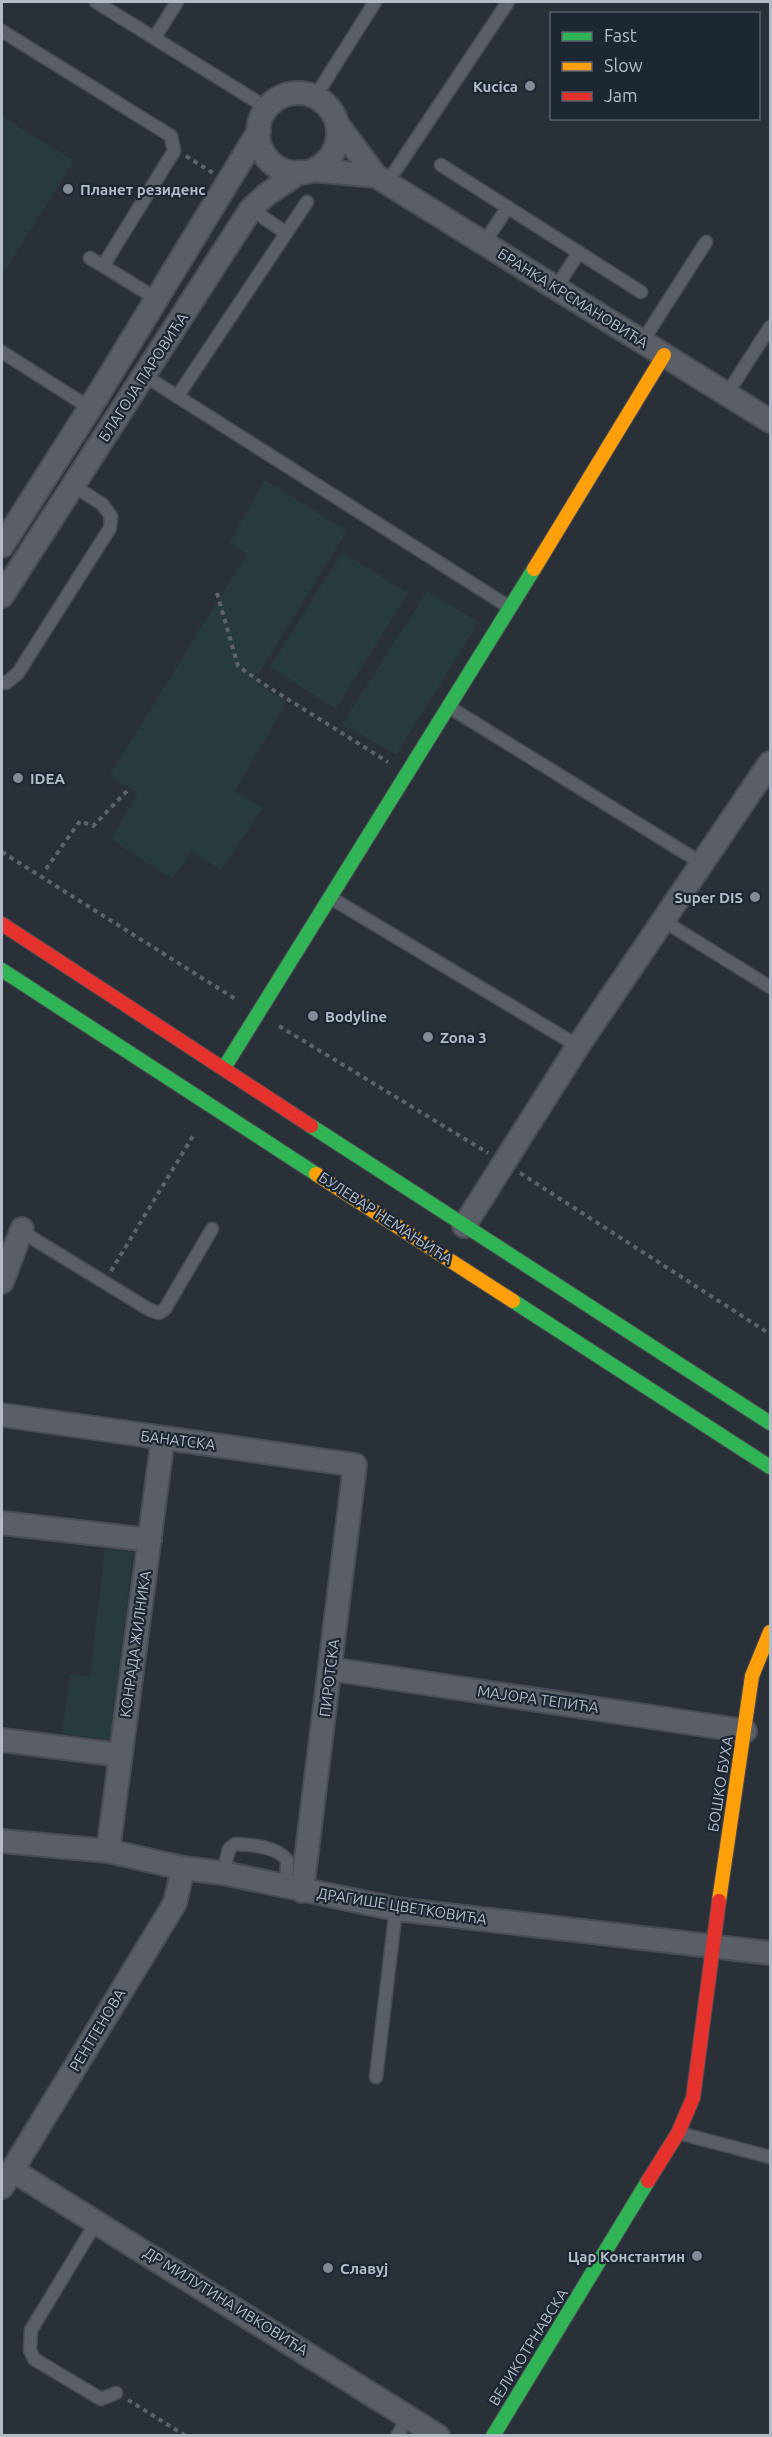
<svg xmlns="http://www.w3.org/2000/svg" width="772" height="2437" font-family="Ubuntu,sans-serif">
<rect width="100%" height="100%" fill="#2a3038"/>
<path fill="#273a3e" d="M2,116l72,45 -72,114z
M265,480l82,51 -93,150 33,21 -52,89 28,17 -41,62 -31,-18 -19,27 -61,-40 27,-46 -29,-17 138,-222 -18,-11z
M342,552l66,41 -72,116 -66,-42z
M427,591l52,31 -83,133 -54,-31z
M105,1549l28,3 -22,188 -49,-6 8,-60 20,2z"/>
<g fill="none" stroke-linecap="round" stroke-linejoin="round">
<g stroke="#484c53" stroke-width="15">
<path id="lane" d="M96,2l171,106
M2,31l169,105 3,15 -71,115
M155,37l22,-35
M315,97l60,-95
M441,165l200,127
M387,183l121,-181
M251,209l35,24
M484,243l24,-36
M90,258l67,41
M556,288l23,-36
M642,342l64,-100
M2,352l88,56
M145,376l364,231
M727,394l43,-67
M177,397l130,-195
M2,682l4,1 12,-10 92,-145 1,-12 -9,-12 -30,-19
M449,707l254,157
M331,898l247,148
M662,920l108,67
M22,1229l10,9 118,72 9,3 6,-4 47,-80
M223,1873l6,-24 6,-5c17,1 41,2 52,16l-1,27
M376,2077l20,-168
M679,2133l91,24
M97,2221l-66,109 -1,20 4,9 67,40 15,-6
M397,2436l12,-20"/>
</g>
<g stroke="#484c53" stroke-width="26">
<path id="street" d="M258 133a40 40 0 1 1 80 0a40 40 0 1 1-80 0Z
M338,125l38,51
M313,170l63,6 394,245
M2,546l88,-138 169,-277
M2,596l249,-387 15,-14 34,-23
M464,1226l114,-180 192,-283
M2,1282l20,-53
M2,1415l353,50 -53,426
M2,1523l148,17
M331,1669l414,62
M2,1740l118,15
M2,1841l106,10 75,17 40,5 173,36 374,44
M108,1851l55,-413
M12,2170l426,266
M2,2187l173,-284 8,-35"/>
</g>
<g stroke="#484c53" stroke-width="16">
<path id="fast" d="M2,970l314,204
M224,1068l310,-499
M311,1126l459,297
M513,1301l257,166
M493,2436l155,-255"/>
</g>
<g stroke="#484c53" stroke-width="16">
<path id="slow" d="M534,569l130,-214
M316,1174l197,127
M719,1901l33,-225 18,-44"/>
</g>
<g stroke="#484c53" stroke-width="16">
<path id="jam" d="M2,924l309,202
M648,2181l30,-48 15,-35 26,-197"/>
</g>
<path stroke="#5d636a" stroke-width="4" stroke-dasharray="4.5 4.5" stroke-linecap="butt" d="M186,156l27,17
M217,593l21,73 24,17 126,79
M2,852l235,148
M46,869l34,-48 13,5 34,-35
M279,1026l209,127
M520,1173l250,161
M111,1271l82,-135
M128,2400l58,36"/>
<use href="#lane" stroke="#5a5e66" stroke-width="12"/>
<use href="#street" stroke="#5a5e66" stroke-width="22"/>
<use href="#fast" stroke="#30b455" stroke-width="14"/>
<use href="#slow" stroke="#ff9f0a" stroke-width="14"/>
<use href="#jam" stroke="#e5322d" stroke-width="14"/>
</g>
<g fill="#848b96" stroke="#1d2633" stroke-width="2">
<circle cx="530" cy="86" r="6"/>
<circle cx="68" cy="189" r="6"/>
<circle cx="18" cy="778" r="6"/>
<circle cx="755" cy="897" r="6"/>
<circle cx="313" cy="1016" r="6"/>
<circle cx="428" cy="1037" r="6"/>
<circle cx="697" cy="2256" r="6"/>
<circle cx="328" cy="2268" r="6"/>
</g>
<g text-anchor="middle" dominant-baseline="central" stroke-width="4.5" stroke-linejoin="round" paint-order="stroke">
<g font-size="15" font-weight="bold" fill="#b4bcc9" stroke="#1d2633" text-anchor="start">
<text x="518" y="86" text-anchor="end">Kucica</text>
<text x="80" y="189">Планет резиденс</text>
<text x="30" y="778">IDEA</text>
<text x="743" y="897" text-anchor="end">Super DIS</text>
<text x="325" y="1016">Bodyline</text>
<text x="440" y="1037">Zona 3</text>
<text x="685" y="2256" text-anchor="end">Цар Константин</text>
<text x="340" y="2268">Славуј</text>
</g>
<g font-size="15" fill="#b4bcc9" stroke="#1d2633">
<text transform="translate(573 298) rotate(32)">БРАНКА КРСМАНОВИЋА</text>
<text transform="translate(143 377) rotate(-57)">БЛАГОЈА ПАРОВИЋА</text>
<text transform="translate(386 1218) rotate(33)">БУЛЕВАР НЕМАЊИЋА</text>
<text transform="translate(178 1440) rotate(7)">БАНАТСКА</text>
<text transform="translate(135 1644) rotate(-82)">КОНРАДА ЖИЛНИКА</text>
<text transform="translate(329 1678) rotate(-83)">ПИРОТСКА</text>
<text transform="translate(538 1699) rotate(8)">МАЈОРА ТЕПИЋА</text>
<text transform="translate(720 1784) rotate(-81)">БОШКО БУХА</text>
<text transform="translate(402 1906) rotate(9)">ДРАГИШЕ ЦВЕТКОВИЋА</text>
<text transform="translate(97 2030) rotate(-59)">РЕНТГЕНОВА</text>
<text transform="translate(226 2301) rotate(32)">ДР МИЛУТИНА ИВКОВИЋА</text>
<text transform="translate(528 2347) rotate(-58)">ВЕЛИКОТРНАВСКА</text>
</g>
</g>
<rect width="772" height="2437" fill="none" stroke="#b4bcc9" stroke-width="6"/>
<rect x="550" y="12" width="210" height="108" fill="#1d2633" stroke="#59626f" stroke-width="1.5"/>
<rect x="562" y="32" width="30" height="9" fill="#30b455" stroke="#59626f" stroke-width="1.5"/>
<text x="604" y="42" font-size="18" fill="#b4bcc9">Fast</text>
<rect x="562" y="62" width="30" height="9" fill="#ff9f0a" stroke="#59626f" stroke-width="1.5"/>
<text x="604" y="72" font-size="18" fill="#b4bcc9">Slow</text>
<rect x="562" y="92" width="30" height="9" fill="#e5322d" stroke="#59626f" stroke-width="1.5"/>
<text x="604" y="102" font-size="18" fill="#b4bcc9">Jam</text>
</svg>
